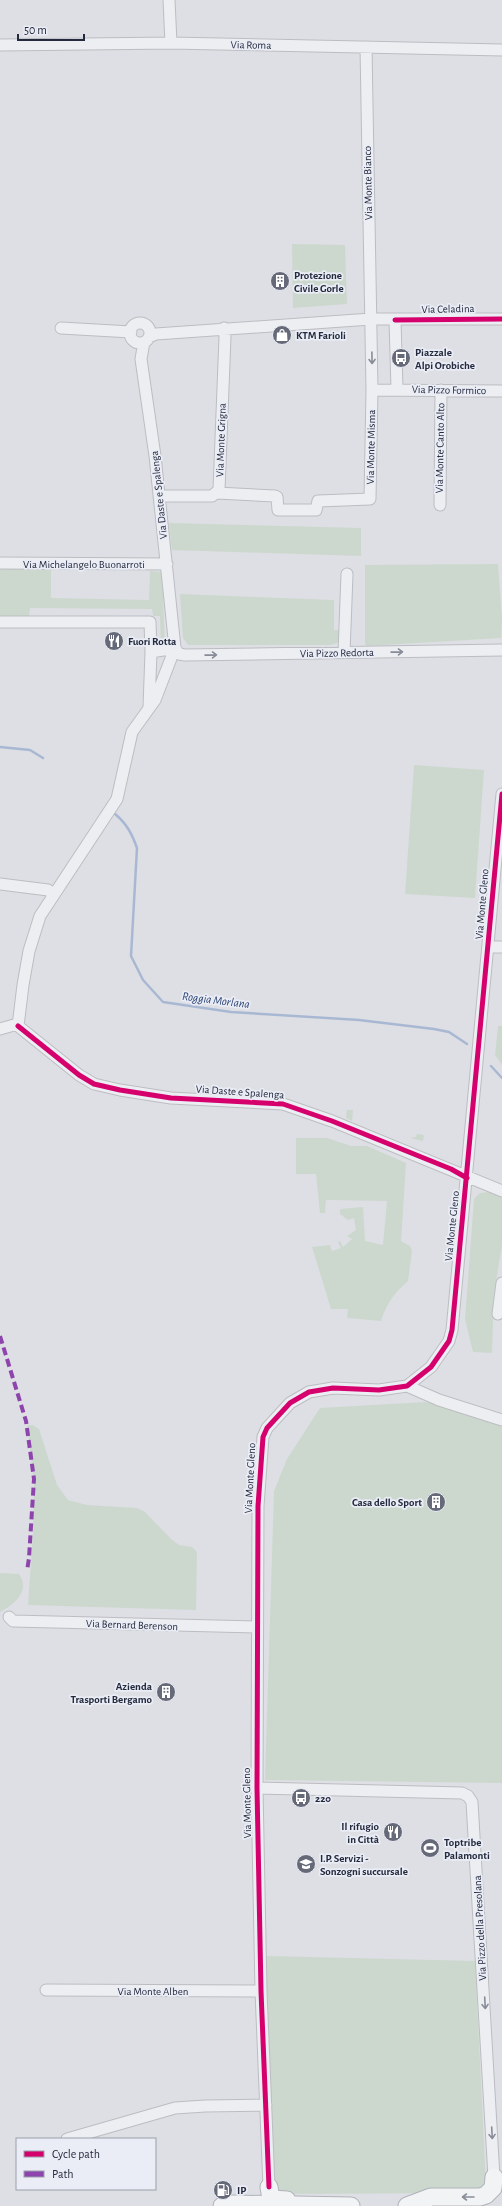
<svg xmlns="http://www.w3.org/2000/svg" width="502" height="2206" font-family="'Alegreya Sans',sans-serif">
<rect width="100%" height="100%" fill="#dedfe4"/>
<path fill="#ccd8cd" d="M292,244l53,1 2,59 -54,4z
M169,523l192,5v28l-189,-6z
M498,564l4,56 -1,18 -134,8 -2,-2v-79z
M0,569h51v29l98,2 1,-29 12,1 3,74h-4l-1,-30h-7l-1,-7 -122,-1 -1,10h-29z
M180,594l154,6v30h7l-1,12 -10,3h-142l-5,-7z
M414,765l70,5 -9,128 -70,-4z
M498,1026h4v39l-7,-10z
M347,1110h6l-1,11 -6,-3z
M417,1134l7,1 -1,6 -13,-3 6,-1z
M296,1138h31l24,8h16l39,17 -5,78 9,5 2,5 -4,30c-13,11 -22,23 -27,40l-34,-3 1,-9h-17l-19,-62 18,-2 2,6 9,-3 -3,-6 2,-1 3,6 9,-8 -5,-3 9,-6 -2,-12 -6,2 -8,-6v-5l23,-2 2,34 18,4 4,-44 -61,-1 -1,13h-5l-4,-39h-20z
M488,1192l14,6v47l-8,49 -2,59 -19,-1 -8,-33 9,-120 6,-6z
M425,1402l24,5 53,19v357l-237,-3 9,-289 13,-32 33,-51z
M27,1425h6l6,4 18,56 11,15 19,5 50,3 8,4 26,27 8,6 13,2 5,5 -1,58 -168,-5 5,-72 1,-50z
M0,1573l19,1c12,17 -5,31 -19,38z
M266,1956l209,5 11,223 -10,9 -203,1z"/>
<g fill="none" stroke-linecap="round" stroke-linejoin="round">
<path stroke="#a9b8d2" stroke-width="2.5" d="M0,747l30,3 13,8
M115,814c12,10 17,20 22,34l-6,108 12,24 20,22 68,10 128,8 75,9 15,3 18,12
M491,1066l11,12"/>
<g stroke="#bcbdc2" stroke-width="13">
<path id="minor" d="M169,0l2,43
M0,45l171,-2 331,7
M366,47l6,343 130,1
M395,320l2,69
M130 333a10 10 0 1 1 20 0a10 10 0 1 1-20 0Z
M61,328l70,4
M149,337l7,-3 215,-15h131
M217,493l58,3 2,1 1,13h38l2,-9 52,-2 2,-109
M160,496h52l7,-6 6,-153 -1,-9
M440,505l1,-115
M0,563l167,1
M0,622h150l1,30 24,-4
M175,648l4,6 6,1 317,-5
M344,653l3,-79
M149,707l2,-55
M0,884l48,6 5,4
M488,947h14
M18,1026l5,-41 6,-34 11,-35 77,-117 15,-67 23,-32 20,-52 -20,-192 -14,-97 3,-17
M0,1029l14,-4 4,1 61,49 15,9 26,6 51,8 112,6 49,17 170,70
M498,1314l4,-31
M407,1386l32,14 63,20
M9,1617l4,4 244,6
M257,1788l205,5 6,3 4,6 22,375
M46,1990l215,1
M67,2139l108,-31 30,-2 61,-1
M269,2187l-8,-196 -4,-203 1,-282 5,-69 4,-9 23,-25 19,-11 24,-4 46,2 28,-4 24,-19 18,-26 3,-11 50,-536"/>
</g>
<g stroke="#b0b2b9" stroke-width="19">
<path id="highway" d="M269,2187l2,12 16,1
M222,2206l10,-2 119,2
M407,2206l24,-9h49l6,-2 7,-7 1,-11"/>
</g>
<use href="#minor" stroke="#edeef1" stroke-width="11"/>
<use href="#highway" stroke="#f2f3f5" stroke-width="17"/>
<path stroke="#8e44ad" stroke-width="4" stroke-dasharray="8 4" stroke-linecap="butt" d="M0,1336l26,85 8,58 -5,79 -2,13"/>
<g stroke="#eaedf5" stroke-width="8">
<path id="cycleway" d="M395,320l107,-1
M18,1026l61,49 15,9 26,6 51,8 112,6 49,17 119,48 16,9
M269,2187l-8,-196 -4,-203 1,-282 5,-69 4,-9 23,-25 19,-11 24,-4 46,2 28,-4 24,-19 18,-26 3,-11 50,-536"/>
</g>
<use href="#cycleway" stroke="#d6006c" stroke-width="5"/>
</g>
<defs><path id="oneway-shaft" d="M-6 0H5M1.5-3L5.5 0L1.5 3" fill="none" stroke-width="1.6" stroke-linecap="round" stroke-linejoin="round"/></defs>
<g stroke="#888c98">
<use href="#oneway-shaft" transform="translate(372 358) rotate(89)"/>
<use href="#oneway-shaft" transform="translate(397 652) rotate(-1)"/>
<use href="#oneway-shaft" transform="translate(211 655) rotate(-1)"/>
<use href="#oneway-shaft" transform="translate(485 2003) rotate(87)"/>
<use href="#oneway-shaft" transform="translate(492 2133) rotate(87)"/>
</g>
<use stroke="#8b8e9a" href="#oneway-shaft" transform="translate(468 2197) rotate(-180)"/>
<defs>
<g id="building-disc" transform="scale(1)"><circle r="9.5" fill="#656978" stroke="#eaedf5"/><path d="M-4-6H4V6H1V3H-1V6H-4ZM-2.5-4.3h1.7v1.8h-1.7ZM.8-4.3h1.7v1.8H.8ZM-2.5-1h1.7V.8h-1.7ZM.8-1h1.7V.8H.8Z" fill="#fff"/></g>
<g id="shop-disc" transform="scale(1)"><circle r="9.5" fill="#656978" stroke="#eaedf5"/><path d="M-5-2.5h2.3a2.7 3.5 0 0 1 5.4 0H5L5.5 6h-11ZM-1.5-2.5h3a1.5 2.3 0 0 0-3 0Z" fill="#fff"/></g>
<g id="bus-disc" transform="scale(1)"><circle r="9.5" fill="#656978" stroke="#eaedf5"/><path d="M-5-6H5V4H4V6H2V4H-2V6H-4V4H-5ZM-3.5-4V0h7V-4ZM-3.5 1.2v1.5H-2V1.2ZM2 1.2v1.5H3.5V1.2Z" fill="#fff"/></g>
<g id="restaurant-disc" transform="scale(1)"><circle r="9.5" fill="#656978" stroke="#eaedf5"/><path d="M-5-6h1v4h1v-4h1v4h1v-4h1v5L-1.5 .5V6h-2V.5L-5-1ZM5-6V6H3V1.5H1.5Q1.5-4 5-6Z" fill="#fff"/></g>
<g id="stadium-disc" transform="scale(1)"><circle r="9.5" fill="#656978" stroke="#eaedf5"/><path d="M0-5a6.5 5 0 1 0 0 10a6.5 5 0 1 0 0-10ZM-3.5-1.8h7v3.6h-7Z" fill="#fff"/></g>
<g id="school-disc" transform="scale(1)"><circle r="9.5" fill="#656978" stroke="#eaedf5"/><path d="M0-5L7-2L0 1L-7-2ZM-4 1L0 2.5L4 1V4Q0 6-4 4Z" fill="#fff"/></g>
<g id="fuel-disc" transform="scale(1)"><circle r="9.5" fill="#656978" stroke="#eaedf5"/><path d="M-5.5-6h7V0h2V4h1.3V-2.5L3-4.5l.8-.8L6-3V5H2.5V1h-1V6h-7ZM-4.2-4.7v3.2H.2V-4.7Z" fill="#fff"/></g>
</defs>
<g fill-rule="evenodd">
<use href="#building-disc" x="280" y="281"/>
<use href="#shop-disc" x="282" y="335"/>
<use href="#bus-disc" x="401" y="358"/>
<use href="#restaurant-disc" x="114" y="641"/>
<use href="#building-disc" x="436" y="1502"/>
<use href="#building-disc" x="166" y="1692"/>
<use href="#bus-disc" x="301" y="1798"/>
<use href="#restaurant-disc" x="393" y="1832"/>
<use href="#stadium-disc" x="430" y="1848"/>
<use href="#school-disc" x="306" y="1864"/>
<use href="#fuel-disc" x="223" y="2190"/>
</g>
<g text-anchor="middle" dominant-baseline="central" stroke-width="3.5" stroke-linejoin="round" paint-order="stroke">
<g font-size="11" fill="#242a3e" stroke="#eaedf5">
<text transform="translate(251 45) rotate(1)">Via Roma</text>
<text transform="translate(368 183) rotate(-91)">Via Monte Bianco</text>
<text transform="translate(448 309) rotate(-1)">Via Celadina</text>
<text transform="translate(449 390) rotate(1)">Via Pizzo Formico</text>
<text transform="translate(221 440) rotate(-88)">Via Monte Grigna</text>
<text transform="translate(371 447) rotate(-89)">Via Monte Misma</text>
<text transform="translate(440 448) rotate(-89)">Via Monte Canto Alto</text>
<text transform="translate(159 495) rotate(-96)">Via Daste e Spalenga</text>
<text x="84" y="564">Via Michelangelo Buonarroti</text>
<text transform="translate(337 653) rotate(-1)">Via Pizzo Redorta</text>
<text transform="translate(482 904) rotate(-85)">Via Monte Gleno</text>
<text transform="translate(240 1092) rotate(4)">Via Daste e Spalenga</text>
<text transform="translate(452 1226) rotate(-84)">Via Monte Gleno</text>
<text transform="translate(250 1478) rotate(-87)">Via Monte Gleno</text>
<text transform="translate(132 1625) rotate(2)">Via Bernard Berenson</text>
<text transform="translate(247 1803) rotate(-91)">Via Monte Gleno</text>
<text transform="translate(480 1928) rotate(-93)">Via Pizzo della Presolana</text>
<text x="153" y="1991">Via Monte Alben</text>
</g>
<g font-size="11" font-weight="bold" fill="#242a3e" stroke="#eaedf5" text-anchor="start">
<text x="294" y="275">Protezione<tspan x="294" dy="13">Civile Gorle</tspan></text>
<text x="296" y="335">KTM Farioli</text>
<text x="415" y="352">Piazzale<tspan x="415" dy="13">Alpi Orobiche</tspan></text>
<text x="128" y="641">Fuori Rotta</text>
<text x="422" y="1502" text-anchor="end">Casa dello Sport</text>
<text x="152" y="1686" text-anchor="end">Azienda<tspan x="152" dy="13">Trasporti Bergamo</tspan></text>
<text x="315" y="1798">220</text>
<text x="379" y="1826" text-anchor="end">Il rifugio<tspan x="379" dy="13">in Città</tspan></text>
<text x="444" y="1842">Toptribe<tspan x="444" dy="13">Palamonti</tspan></text>
<text x="320" y="1858">I.P. Servizi -<tspan x="320" dy="13">Sonzogni succursale</tspan></text>
<text x="237" y="2190">IP</text>
</g>
<g font-size="12" font-style="italic" fill="#2b4475" stroke="#eaedf5">
<text transform="translate(216 1000) rotate(7)">Roggia Morlana</text>
</g>
</g>
<rect x="16" y="2138" width="140" height="52" fill="#eaedf5" stroke="#9b9fac"/>
<rect x="24" y="2151" width="20" height="6" fill="#d6006c" stroke="#9b9fac"/>
<text x="52" y="2158" font-size="12" fill="#242a3e">Cycle path</text>
<rect x="24" y="2171" width="20" height="6" fill="#8e44ad" stroke="#9b9fac"/>
<text x="52" y="2178" font-size="12" fill="#242a3e">Path</text>
<path d="M18 34v6h66v-6" fill="none" stroke="#242a3e" stroke-width="2"/>
<text x="24" y="34" font-size="12" fill="#242a3e" stroke="#eaedf5" stroke-width="3" paint-order="stroke">50 m</text>
</svg>
